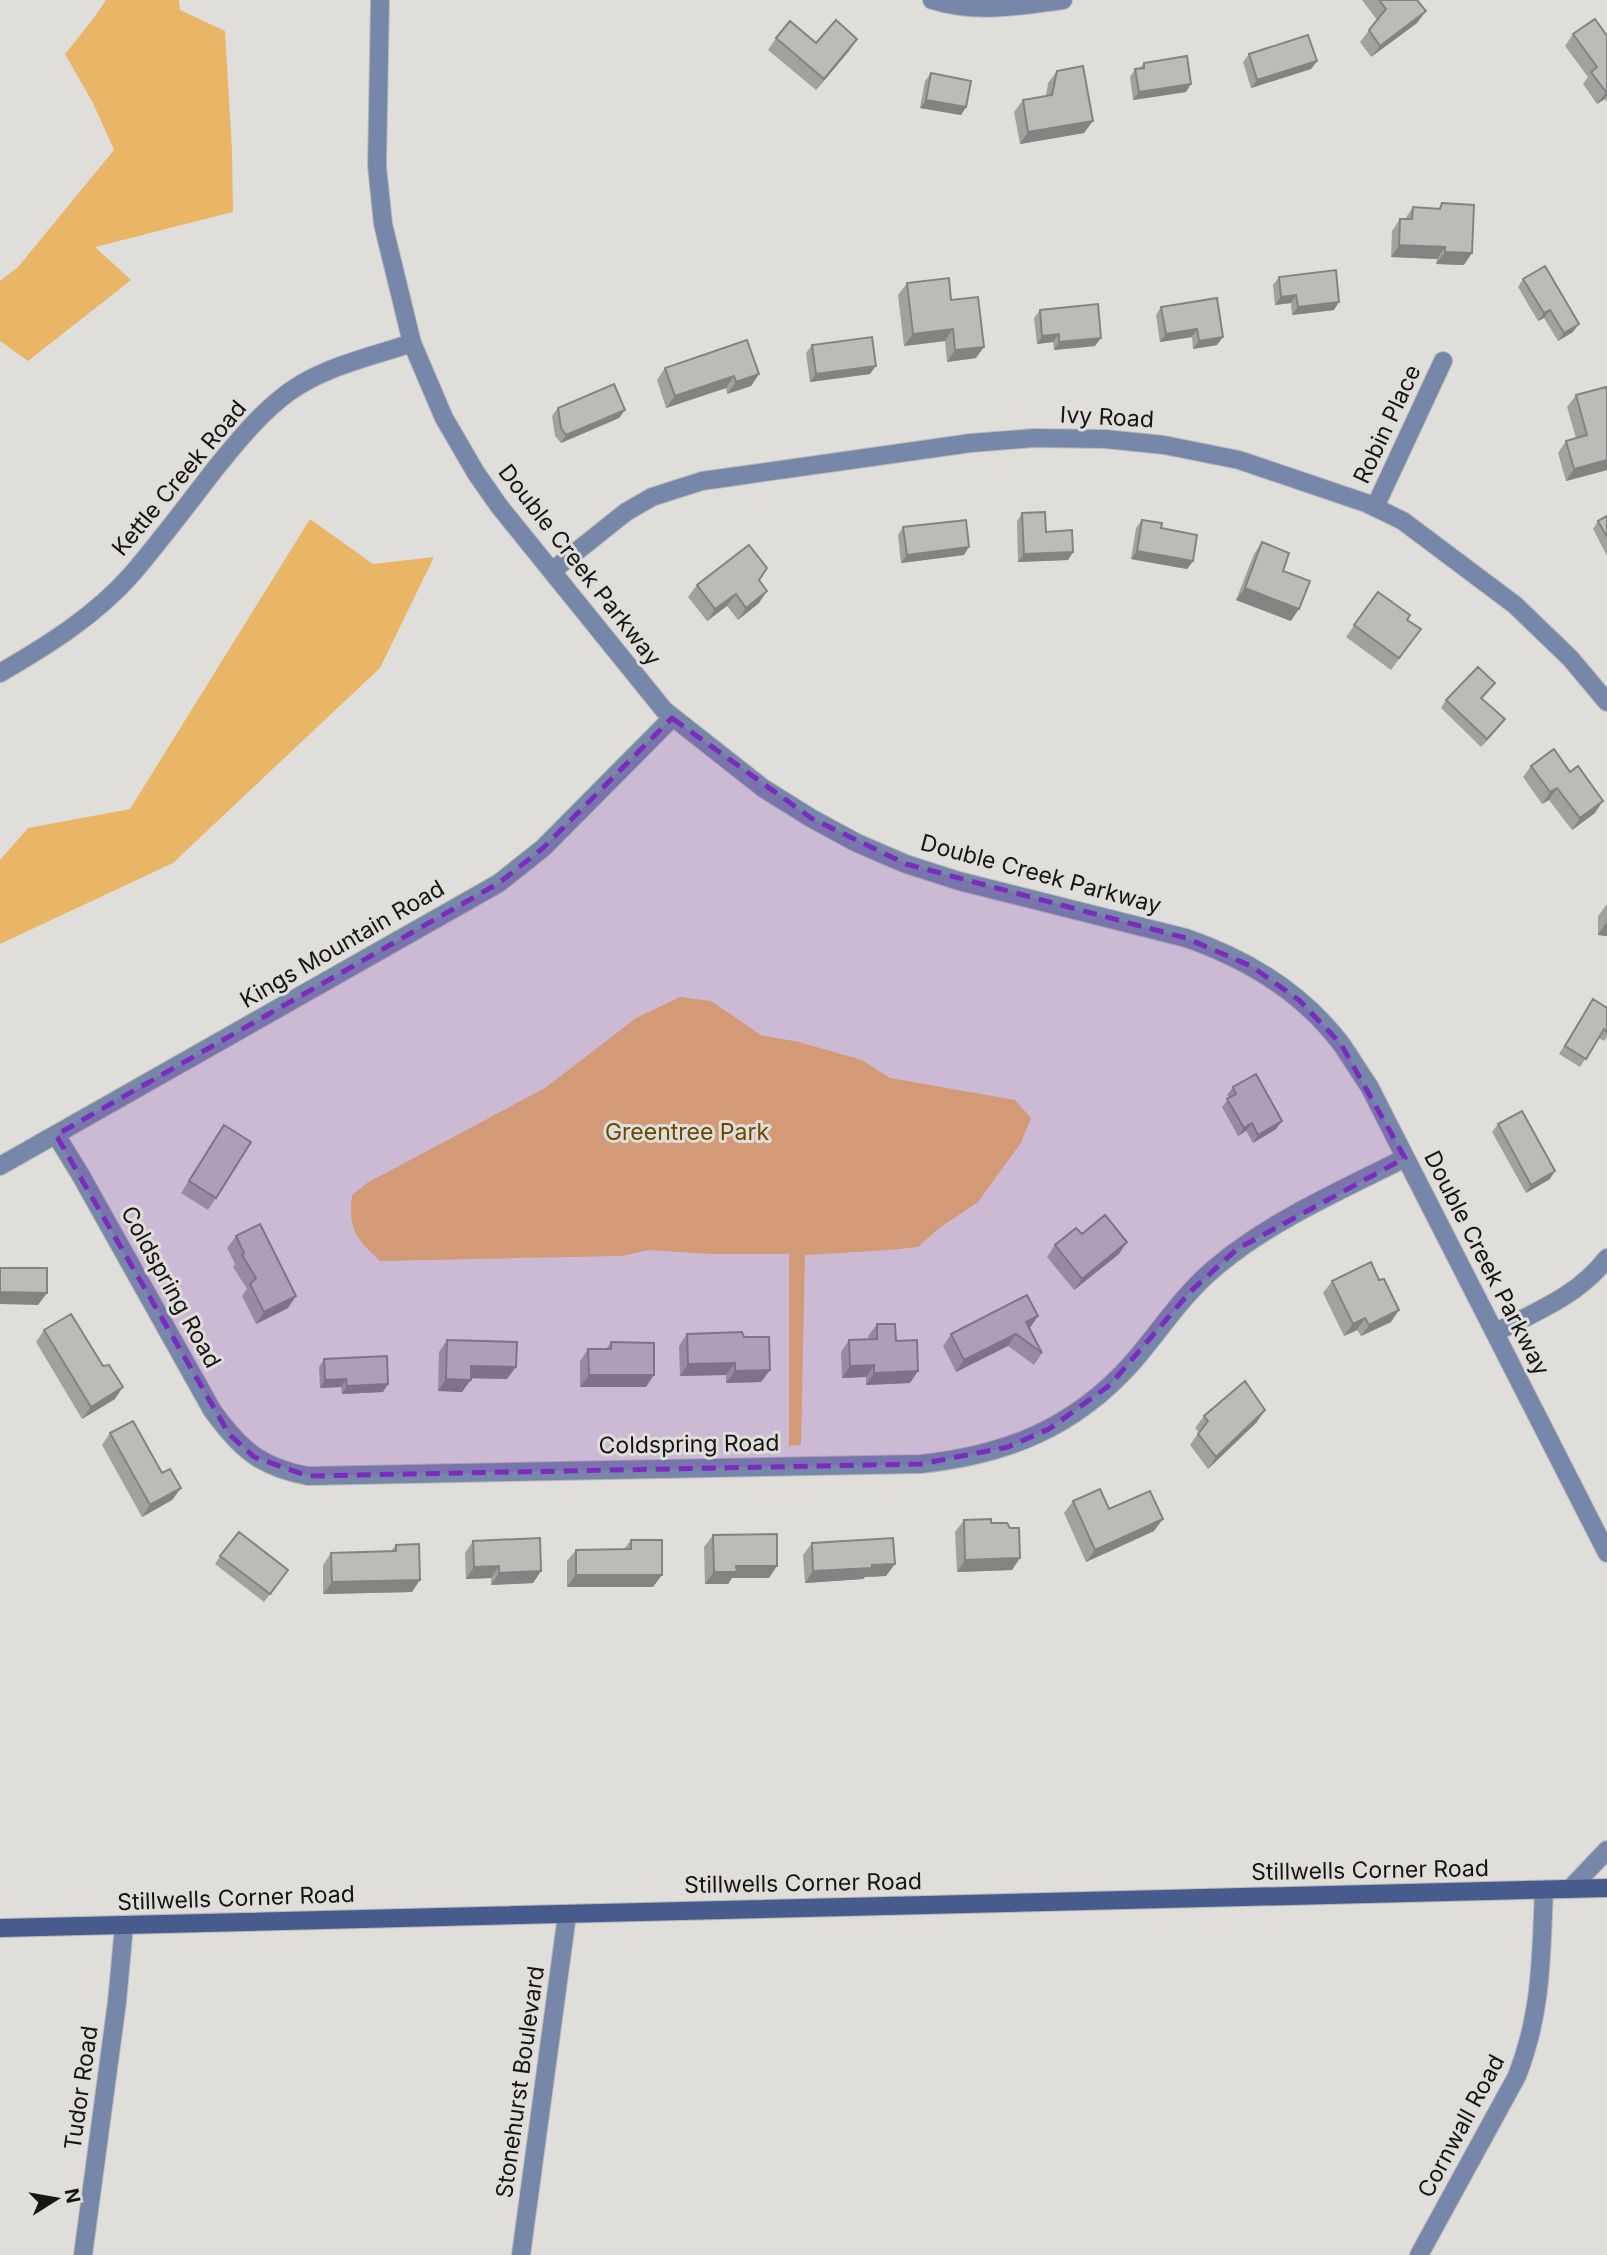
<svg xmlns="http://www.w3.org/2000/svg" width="1607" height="2255" font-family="Inter,sans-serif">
<rect width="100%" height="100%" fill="#e0dedb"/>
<path fill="#e9b667" d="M106,0h73l1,10 45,21 7,119 1,62 -138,35 36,33 -103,81 -28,-20v-60l18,-14 96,-117 -21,-47 -28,-49 28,-35z
M310,519l63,45 61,-7 -54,111 -207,195 -173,81v-84l28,-32 102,-19z
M680,997l31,4 50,34 38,7 63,18 28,18 125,22 16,18 -10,25 -43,59 -40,27 -20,18 -28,3 -85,5 -4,190 -12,1v-192h-79l-61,-4 -27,6 -242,5c-24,-23 -32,-31 -28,-66l15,-12 178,-95 91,-70z"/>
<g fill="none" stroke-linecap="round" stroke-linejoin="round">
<g stroke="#bbbab7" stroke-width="20">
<path id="street" d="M380,0l-3,166 6,58 29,119 32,75 32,55 23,33 165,204 99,78 48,30 46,25 49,21 53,17 227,57c61,21 117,55 156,107 9,13 18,28 27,41l238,467
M932,0c44,14 86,6 131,0
M1375,507l68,-146
M552,571l74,-59 26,-15 50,-16 269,-38 63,-5 71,1 59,6 75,15 127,43 37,18 112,84 55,53 37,44
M0,673c48,-28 95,-57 132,-99 29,-34 56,-70 83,-105 23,-28 44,-55 74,-77 36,-26 82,-35 123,-49
M56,1135l24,39 132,236c28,39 48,57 96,66l613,-12c85,-9 153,-36 211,-101 28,-32 51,-69 84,-96 56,-47 124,-76 189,-109
M0,1166l499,-283 44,-35 129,-130
M1496,1332c40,-20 83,-37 111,-74
M1570,1889l37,-39
M83,2255l34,-253 7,-76
M521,2255l46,-340
M1419,2255l98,-179c25,-64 24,-119 27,-186"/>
</g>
<g stroke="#bbbab7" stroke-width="20">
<path id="secondary" d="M0,1928l1607,-40"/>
</g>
<use href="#street" stroke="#7787a9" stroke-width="18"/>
<use href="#secondary" stroke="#475c8d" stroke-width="18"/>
</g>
<path fill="#a3a19e" d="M1362,0h55v23l-46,34 -11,-15 17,-22z
M1573,34l34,2v66l-2,-3 -8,5 -14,-20 5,-7 -23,-31z
M776,38l40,5 33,8 -33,39 -48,-40z
M1249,54l68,7 -6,8 -60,19 -8,-26z
M1144,63l42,29 -53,8 -3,-23 5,-8 5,-1z
M1057,71l27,62 -64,11 -6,-32 9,-12 23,-4 2,-13z
M931,73l35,34 -5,8 -41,-7 5,-27z
M1442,203l22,62 -28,-1 1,-5 -46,-2 1,-26 8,-12h5l8,-12 26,1z
M1279,277l55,33 -42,5 -1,-12 -16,2 -2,-20z
M1523,279l50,53 -15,9 -14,-23 -6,3 -20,-34z
M907,283l44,17 25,58 -29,4 -2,-21 -41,5 -6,-51z
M1161,307l62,30 -6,8 -24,4 -1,-12 -32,5 -4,-27z
M1040,310l55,36 -41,4 -1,-8 -16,2 -3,-26z
M812,345l58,29 -60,8 -4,-29z
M665,368l94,6 -8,12 -24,8 -1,-6 -60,20 -9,-28z
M1576,395l31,75 -41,11 -8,-28 8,-12 10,-3 -9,-31z
M558,408l67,2 -6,8 -58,25 -6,-7 -3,-20z
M1022,513l51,39 -5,8 -50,2 -1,-41z
M1607,516v40l-14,-27 5,-8z
M1142,520l19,8 32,33 -6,8 -56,-10 5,-31z
M903,527l61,28 -63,8 -3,-28z
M1262,542l21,29 8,50 -55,-21 18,-46z
M759,580v23l-21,17 -11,-14 -20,15 -19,-24 9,-12z
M1378,592l29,28 14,9 -30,41 -45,-33z
M1489,691l-7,8 17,28 -18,20 -40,-39 5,-8z
M1531,766l64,47 -23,17 -23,-30 -7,4 -19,-27z
M1607,904v32l-9,-1v-19z
M1593,999l14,9v29l-3,4 -5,-3 -19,29 -21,-13z
M1233,1087l43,42 -23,14 -7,-12 -8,5 -16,-29 7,-9 -2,-3z
M1498,1124l52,55 -24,14 -34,-61z
M224,1125l-8,73 -8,12 -27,-17z
M1082,1234l37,20 -45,36 -27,-33 8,-12z
M236,1236l52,72 -32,16 -14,-28 5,-7 -14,-22 2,-3 -8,-16z
M1379,1280l12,42 -30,14 -4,-6 -13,6 -21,-43 9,-12z
M877,1324l19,17 22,30 -8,12 -44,2v-8l-24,1 -1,-26 8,-12 20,-1 -1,-3z
M1030,1328l12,25 -8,12 -26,-19 -52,26 -13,-26 8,-12z
M44,1330l71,69 -33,20 -46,-77z
M687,1334l57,3 26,33 -9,12 -35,1v-8l-46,1 -1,-30z
M447,1340l60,39 -36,-1 -9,14 -24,-1 1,-39z
M611,1342l35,45h-66v-26l8,-12h18z
M324,1359l59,33 -41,2 -1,-7 -21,1 -1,-21z
M1204,1416l53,6 -49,47 -18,-24 9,-13 -4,-4z
M110,1433l71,55 -9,12 -30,17 -40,-72z
M1073,1501l36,8 45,22 -68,31 -22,-49z
M964,1520l48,50 -55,2 -2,-40z
M713,1535l56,43h-37l-4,6h-23l-1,-37z
M631,1540l22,47h-86v-26l9,-11 48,-1z
M473,1541l68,30 -8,12 -42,2v-7l-25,1 -1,-26z
M812,1543l74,33 -21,1 -2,2 -58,4 -2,-28z
M396,1545l16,47 -89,2v-29l8,-12 60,-2z
M220,1556l68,14 -24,32 -49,-38z"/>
<path fill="#848381" d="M1426,11l-9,12 -46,34 9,-11z
M857,39l-8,12 -33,39 8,-11z
M1317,61l-6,8 -60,19 6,-8z
M1191,84l-5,8 -53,8 6,-8z
M1607,91v4l-2,4 -8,5z
M926,100l40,7 -5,8 -41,-7z
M1093,121l-9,12 -64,11 8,-12z
M1399,245l46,2 -8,12 -46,-2z
M1445,252l27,1 -8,12 -28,-1z
M1296,295l-5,8 -16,2 6,-8z
M1339,302l-5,8 -42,5 6,-8z
M1550,310l-6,8 -6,3 6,-8z
M1579,324l-6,8 -15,9 6,-8z
M953,329l-8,12 -41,5 9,-12z
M1197,329l-5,8 -32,5 6,-8z
M1059,334l-6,8 -16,2 5,-8z
M1223,337l-6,8 -24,4 6,-8z
M1101,338l-6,8 -41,4 5,-8z
M984,347l-8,11 -29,4 8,-12z
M876,366l-6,8 -60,8 6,-8z
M759,374l-8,12 -24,8 9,-12z
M734,376l-8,12 -60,20 9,-12z
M625,410l-6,8 -58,25 5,-8z
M1607,460v10l-41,11 8,-12z
M969,547l-5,8 -63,8 6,-8z
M1137,551l56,10 -6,8 -56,-10z
M1073,552l-5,8 -50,2 6,-8z
M1245,588l54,21 -8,12 -55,-21z
M767,591l-8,12 -21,17 8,-12z
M736,594l-9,12 -20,15 8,-12z
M1505,719l-6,8 -18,20 6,-8z
M1557,788l-8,12 -7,4 8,-12z
M1603,801l-8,12 -23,17 8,-12z
M1606,923h1v13l-9,-1z
M1282,1121l-6,8 -23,14 5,-8z
M1252,1123l-6,8 -8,5 6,-8z
M1555,1171l-5,8 -24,14 5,-8z
M1127,1242l-8,12 -45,36 8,-11z
M0,1292l47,1 -9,12 -38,-1z
M296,1296l-8,12 -32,16 8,-12z
M1399,1310l-8,12 -30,14 8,-11z
M1038,1316l-8,12 -4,-6z
M1365,1318l-8,12 -13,6 9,-12z
M1016,1334l-8,12 -52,26 8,-12z
M735,1363l-9,12 -46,1 8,-12z
M874,1365l-8,12 -24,1 8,-12z
M471,1366l45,1 -9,12 -45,-1z
M770,1370l-9,12 -35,1 9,-12z
M918,1371l-8,12 -44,2 8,-12z
M589,1375h65l-8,12h-66z
M346,1379l-5,8 -21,1 5,-8z
M446,1379l25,1 -9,12 -24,-1z
M388,1384l-5,8 -41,2 5,-8z
M123,1387l-8,12 -33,20 9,-12z
M1265,1410l-8,12 -49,47 8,-12z
M181,1488l-9,12 -30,17 8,-12z
M1163,1519l-9,12 -68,31 9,-12z
M1020,1558l-8,12 -55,2 8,-12z
M895,1564l-9,12 -21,1 -2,2 -58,4 8,-12z
M499,1566l-8,12 -25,1 8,-12z
M736,1566h41l-8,12h-37l-4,6h-23l9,-12z
M541,1571l-8,12 -42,2 8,-12z
M576,1575h86l-9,12h-86z
M420,1580l-8,12 -89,2 9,-12z"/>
<path fill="#bdbbb8" stroke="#848381" stroke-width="2" d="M1379,0h38l9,11 -46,35 -11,-16 17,-21z
M1595,19l12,17v55l-1,1 -15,-20 6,-5 -24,-33z
M836,20l21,19 -33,40 -48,-41 14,-17 26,22z
M1308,35l9,26 -60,19 -8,-26z
M1187,56l4,28 -52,8 -4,-23 9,-1v-5z
M1083,66l10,55 -65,11 -5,-32 29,-5 5,-24z
M931,73l40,8 -5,26 -40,-7z
M1442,203l32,2 -2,48 -27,-1v-5l-46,-2 1,-26h12l1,-12 27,2z
M1545,266l34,58 -15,9 -14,-23 -6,3 -21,-34z
M1336,270l3,32 -41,5 -2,-12 -15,2 -2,-20z
M949,278l2,22 27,-3 6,50 -29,3 -2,-21 -40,5 -6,-51z
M1217,298l6,39 -24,4 -2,-12 -31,5 -5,-27z
M1098,304l3,34 -42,4v-8l-17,2 -2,-26z
M872,337l4,29 -60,8 -4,-29z
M747,340l12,34 -23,8 -2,-6 -59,20 -10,-28z
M614,384l11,26 -59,25 -5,-7 -3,-20z
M1606,387l1,4v69l-33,9 -8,-28 21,-6 -11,-40z
M1045,512l1,20 26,-2 1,22 -49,2 -2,-41z
M1607,516v21l-9,-16z
M966,520l3,27 -62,8 -4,-28z
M1142,520l20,3 -1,5 36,7 -4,26 -56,-10z
M1262,542l27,11 -6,18 27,10 -11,28 -54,-21z
M749,545l18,23 -8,12 8,11 -21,17 -10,-14 -21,15 -18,-24z
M1378,592l32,23 -3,5 14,9 -22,29 -45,-33z
M1478,667l17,16 -14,15 24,21 -18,20 -41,-39z
M1554,749l16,23 8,-6 25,35 -23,17 -23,-30 -7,4 -19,-26z
M1593,999l14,9v24l-3,-3 -18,30 -21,-13z
M1256,1074l26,47 -24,14 -6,-12 -8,5 -17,-29 9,-5 -3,-7z
M1522,1111l33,60 -24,14 -33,-61z
M224,1125l27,17 -35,56 -27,-17z
M1105,1215l22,27 -45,37 -27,-34 21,-17 6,6z
M260,1224l36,72 -32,16 -14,-28 6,-6 -14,-23 2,-2 -8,-17z
M1371,1262l8,18 5,-1 15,31 -30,15 -4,-7 -12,6 -21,-43z
M0,1268h47v25l-47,-1z
M1027,1295l11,21 -12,6 16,31 -26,-19 -52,26 -13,-26z
M71,1314l32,52 6,-1 14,22 -32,20 -47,-77z
M877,1324h18l1,17 21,-1 1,31 -44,2v-8l-24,1 -1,-26 28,-1z
M742,1332l2,5h25l1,33 -35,1v-8l-47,1 -1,-30z
M447,1340l70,2 -1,25 -45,-1v14l-25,-1z
M611,1342l43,1v32h-65l-1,-26h23z
M387,1356l1,28 -41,2 -1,-7 -21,1 -1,-21z
M1245,1381l20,29 -49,47 -18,-23 10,-13 -4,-5z
M133,1421l29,52 8,-4 11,19 -31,17 -40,-72z
M1100,1489l9,20 41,-18 13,28 -68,31 -22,-49z
M991,1519v4h16l3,5h9l1,30 -55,2 -1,-40z
M239,1532l49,38 -18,24 -50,-38z
M777,1534v32h-41l1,6h-23l-1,-37z
M540,1538l1,33 -42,2v-7l-25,1 -1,-26z
M893,1538l2,26 -23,1v3l-59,3 -1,-28z
M631,1540h31v35h-86v-25l55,-1z
M419,1544l1,36 -88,2 -1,-29 65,-2v-6z"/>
<path fill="#7b2cbf" fill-opacity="0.2" stroke="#7b2cbf" stroke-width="5" stroke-dasharray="14 9" stroke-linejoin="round" d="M672,718l139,100 95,46 280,74 65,28 48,34 42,44 64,114 -168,91 -47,43 -80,93 -61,44 -41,18 -87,17 -613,12 -54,-19 -25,-23 -173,-299 443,-252 44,-35z"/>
<g text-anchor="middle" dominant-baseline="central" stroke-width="6" stroke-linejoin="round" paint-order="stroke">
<g font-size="23" fill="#151514" stroke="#e0dedb">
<text transform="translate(1107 417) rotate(3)">Ivy Road</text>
<text transform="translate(1387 424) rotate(-65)">Robin Place</text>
<text transform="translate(179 478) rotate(-50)">Kettle Creek Road</text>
<text transform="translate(580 565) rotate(52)">Double Creek Parkway</text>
<text transform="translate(1041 874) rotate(15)">Double Creek Parkway</text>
<text transform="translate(342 944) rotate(-30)">Kings Mountain Road</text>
<text transform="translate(1487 1263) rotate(63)">Double Creek Parkway</text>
<text transform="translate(171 1287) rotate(61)">Coldspring Road</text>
<text transform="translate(689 1444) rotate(-1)">Coldspring Road</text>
<text transform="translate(1370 1870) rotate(-1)">Stillwells Corner Road</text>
<text transform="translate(803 1883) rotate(-1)">Stillwells Corner Road</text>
<text transform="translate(236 1898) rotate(-2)">Stillwells Corner Road</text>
<text transform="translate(520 2082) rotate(-82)">Stonehurst Boulevard</text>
<text transform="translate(81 2088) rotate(-82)">Tudor Road</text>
<text transform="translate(1461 2126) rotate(-62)">Cornwall Road</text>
</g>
<g font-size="23" fill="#6d4900" stroke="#e0dedb">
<text x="687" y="1132">Greentree Park</text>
</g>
</g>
<g transform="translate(56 2199) rotate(79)" stroke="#e0dedb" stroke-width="5" paint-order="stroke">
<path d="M0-5L12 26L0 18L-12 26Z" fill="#151514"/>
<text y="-10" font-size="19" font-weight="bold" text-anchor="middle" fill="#151514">N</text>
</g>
</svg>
